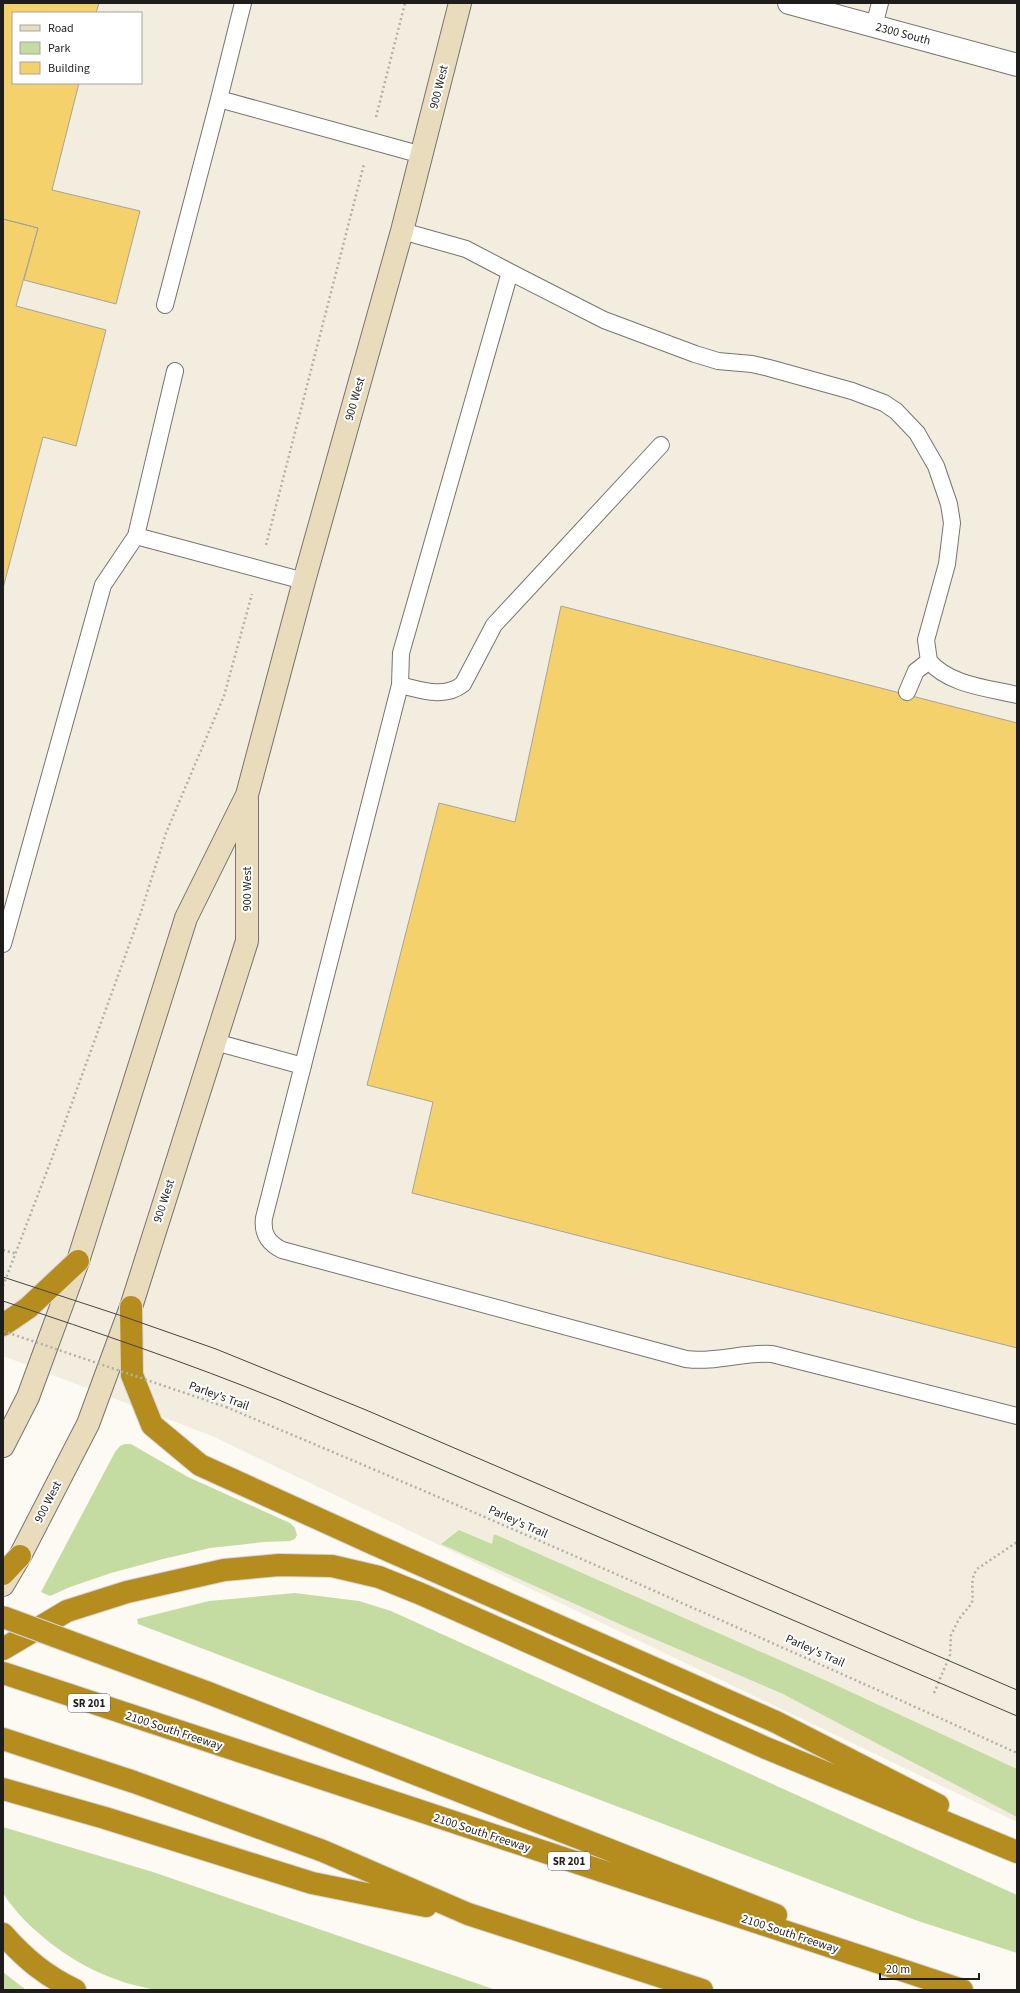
<svg xmlns="http://www.w3.org/2000/svg" width="1020" height="1993" font-family="'Source Sans 3',sans-serif">
<rect width="100%" height="100%" fill="#fcfaf3"/>
<path fill="#f2eddf" fill-rule="evenodd" d="M3,3h1014v1819l-805,-386 -209,-80zM13,13h128v70h-128z"/>
<path fill="#c4dca1" d="M125,1444h6l57,33 102,46 5,5 2,7 -2,4 -5,2 -26,1 -54,6 -47,11 -52,14 -41,14 -20,9 -9,-4 74,-140 5,-6z
M459,1530l33,14 2,-10 333,147 190,88v48l-236,-124 -157,-67 -183,-82z
M295,1593l64,8 32,10 626,284v58l-99,-32 -780,-297 -1,-5 72,-18z
M3,1827l150,45 343,118h-340c-12,-3 -26,-5 -38,-10 -41,-13 -92,-50 -115,-87z
M3,1972l23,18h-23z"/>
<path fill="#f5d16b" stroke="#a5a39d" d="M3,3h96l-3,10h-83v70h66l-27,107 88,21 -24,93 -92,-24 14,-52 -35,-9z
M3,219l35,9 -22,78 90,24 -30,116 -33,-9 -40,151z
M561,606l456,117v625l-605,-155 21,-91 -66,-17 72,-282 76,19z"/>
<g fill="none" stroke-linecap="round" stroke-linejoin="round">
<g stroke="#77756f" stroke-width="18">
<path id="service" d="M874,26l6,-23
M219,99l24,-96
M402,231l64,18 44,23 -109,381 -1,32 -136,533c-2,16 4,25 18,32l404,109c29,4 57,-7 86,-5l245,62
M510,272l94,48 91,34 23,7 34,3 17,4 83,23 32,12 12,8 21,22 19,33 13,38 3,19 -5,41 -21,76 3,21 -13,10 -9,21
M165,305l54,-206 203,56
M136,536l39,-165
M929,661c20,24 59,27 88,34
M400,685c21,5 44,14 63,-1l31,-59 167,-180
M3,944l100,-359 33,-49 168,45
M215,1042l88,24"/>
</g>
<g stroke="#77756f" stroke-width="24">
<path id="minor" d="M789,3l228,62"/>
</g>
<g stroke="#77756f" stroke-width="24">
<path id="secondary" d="M3,1446l25,-49 50,-136 108,-343 61,-123 57,-214 98,-350 58,-228
M3,1585l17,-29 68,-132 43,-117 116,-366v-141"/>
</g>
<g stroke="#d6d6d6" stroke-width="24">
<path id="motorway" d="M131,1307l1,68 20,50 48,40 176,80 400,177 162,83
M3,1325l25,-17 50,-47
M3,1574l17,-18
M3,1649l64,-38 60,-19 97,-22 55,-5 53,1 47,11 42,17 345,154 251,104
M3,1673l959,317
M206,1692l570,223
M3,1739l131,43 189,69 145,63 234,76
M3,1789l102,29 207,65 114,23
M3,1934c22,25 43,42 72,56"/>
</g>
<path stroke="#b2b0ab" stroke-width="2.5" stroke-dasharray="2 3" stroke-linecap="butt" d="M376,117l29,-114
M266,545l98,-381
M3,1250l14,4
M3,1286l49,-128 88,-243 26,-82 58,-137 28,-102
M226,1407c265,111 529,227 791,346
M934,1693l16,-38 1,-20 8,-16 13,-16c2,-13 -3,-22 5,-34l40,-27"/>
<use href="#service" stroke="#fff" stroke-width="16"/>
<use href="#minor" stroke="#fff" stroke-width="22"/>
<use href="#secondary" stroke="#e9dcbc" stroke-width="22"/>
<use href="#motorway" stroke="#b58c1e" stroke-width="22"/>
<path stroke="#474542" stroke-width="1" d="M3,1277l116,38 97,34 150,61 651,280
M3,1301c93,31 185,62 276,99l738,316"/>
<g stroke="#d6d6d6" stroke-width="24" stroke-linecap="butt">
<path id="motorway-bridge" d="M3,1617l203,75"/>
</g>
<path stroke="#b2b0ab" stroke-width="2.5" stroke-dasharray="2 3" stroke-linecap="butt" d="M3,1331l223,76"/>
<use href="#motorway-bridge" stroke="#b58c1e" stroke-width="22"/>
</g>
<g text-anchor="middle" dominant-baseline="central" stroke-width="4" stroke-linejoin="round" paint-order="stroke">
<g fill="#fff" stroke="#62615f" stroke-width="1">
<rect x="68" y="1694" width="42" height="18" rx="3"/>
<rect x="548" y="1852" width="42" height="18" rx="3"/>
</g>
<g font-size="11" font-weight="bold" fill="#1e1d1b">
<text x="89" y="1703">SR 201</text>
<text x="569" y="1861">SR 201</text>
</g>
<g font-size="12" fill="#1e1d1b" stroke="#fff">
<text transform="translate(903 34) rotate(15)">2300 South</text>
<text transform="translate(439 87) rotate(-76)">900 West</text>
<text transform="translate(355 399) rotate(-74)">900 West</text>
<text transform="translate(247 889) rotate(-90)">900 West</text>
<text transform="translate(164 1201) rotate(-72)">900 West</text>
<text transform="translate(219 1396) rotate(20)">Parley's Trail</text>
<text transform="translate(48 1502) rotate(-63)">900 West</text>
<text transform="translate(518 1522) rotate(24)">Parley's Trail</text>
<text transform="translate(815 1651) rotate(24)">Parley's Trail</text>
<text transform="translate(174 1731) rotate(18)">2100 South Freeway</text>
<text transform="translate(482 1833) rotate(18)">2100 South Freeway</text>
<text transform="translate(790 1934) rotate(18)">2100 South Freeway</text>
</g>
</g>
<rect width="1020" height="1993" fill="none" stroke="#1e1d1b" stroke-width="8"/>
<rect x="12" y="12" width="130" height="72" fill="#ffffff" stroke="#a5a5a4"/>
<rect x="20" y="25" width="20" height="6" fill="#e9dcbc" stroke="#a5a5a4"/>
<text x="48" y="32" font-size="12" fill="#1e1d1b">Road</text>
<rect x="20" y="42" width="20" height="12" fill="#c4dca1" stroke="#a5a5a4"/>
<text x="48" y="52" font-size="12" fill="#1e1d1b">Park</text>
<rect x="20" y="62" width="20" height="12" fill="#f5d16b" stroke="#a5a5a4"/>
<text x="48" y="72" font-size="12" fill="#1e1d1b">Building</text>
<path d="M880 1973v6h99v-6" fill="none" stroke="#1e1d1b" stroke-width="2"/>
<text x="886" y="1973" font-size="12" fill="#1e1d1b" stroke="#ffffff" stroke-width="3" paint-order="stroke">20 m</text>
</svg>
